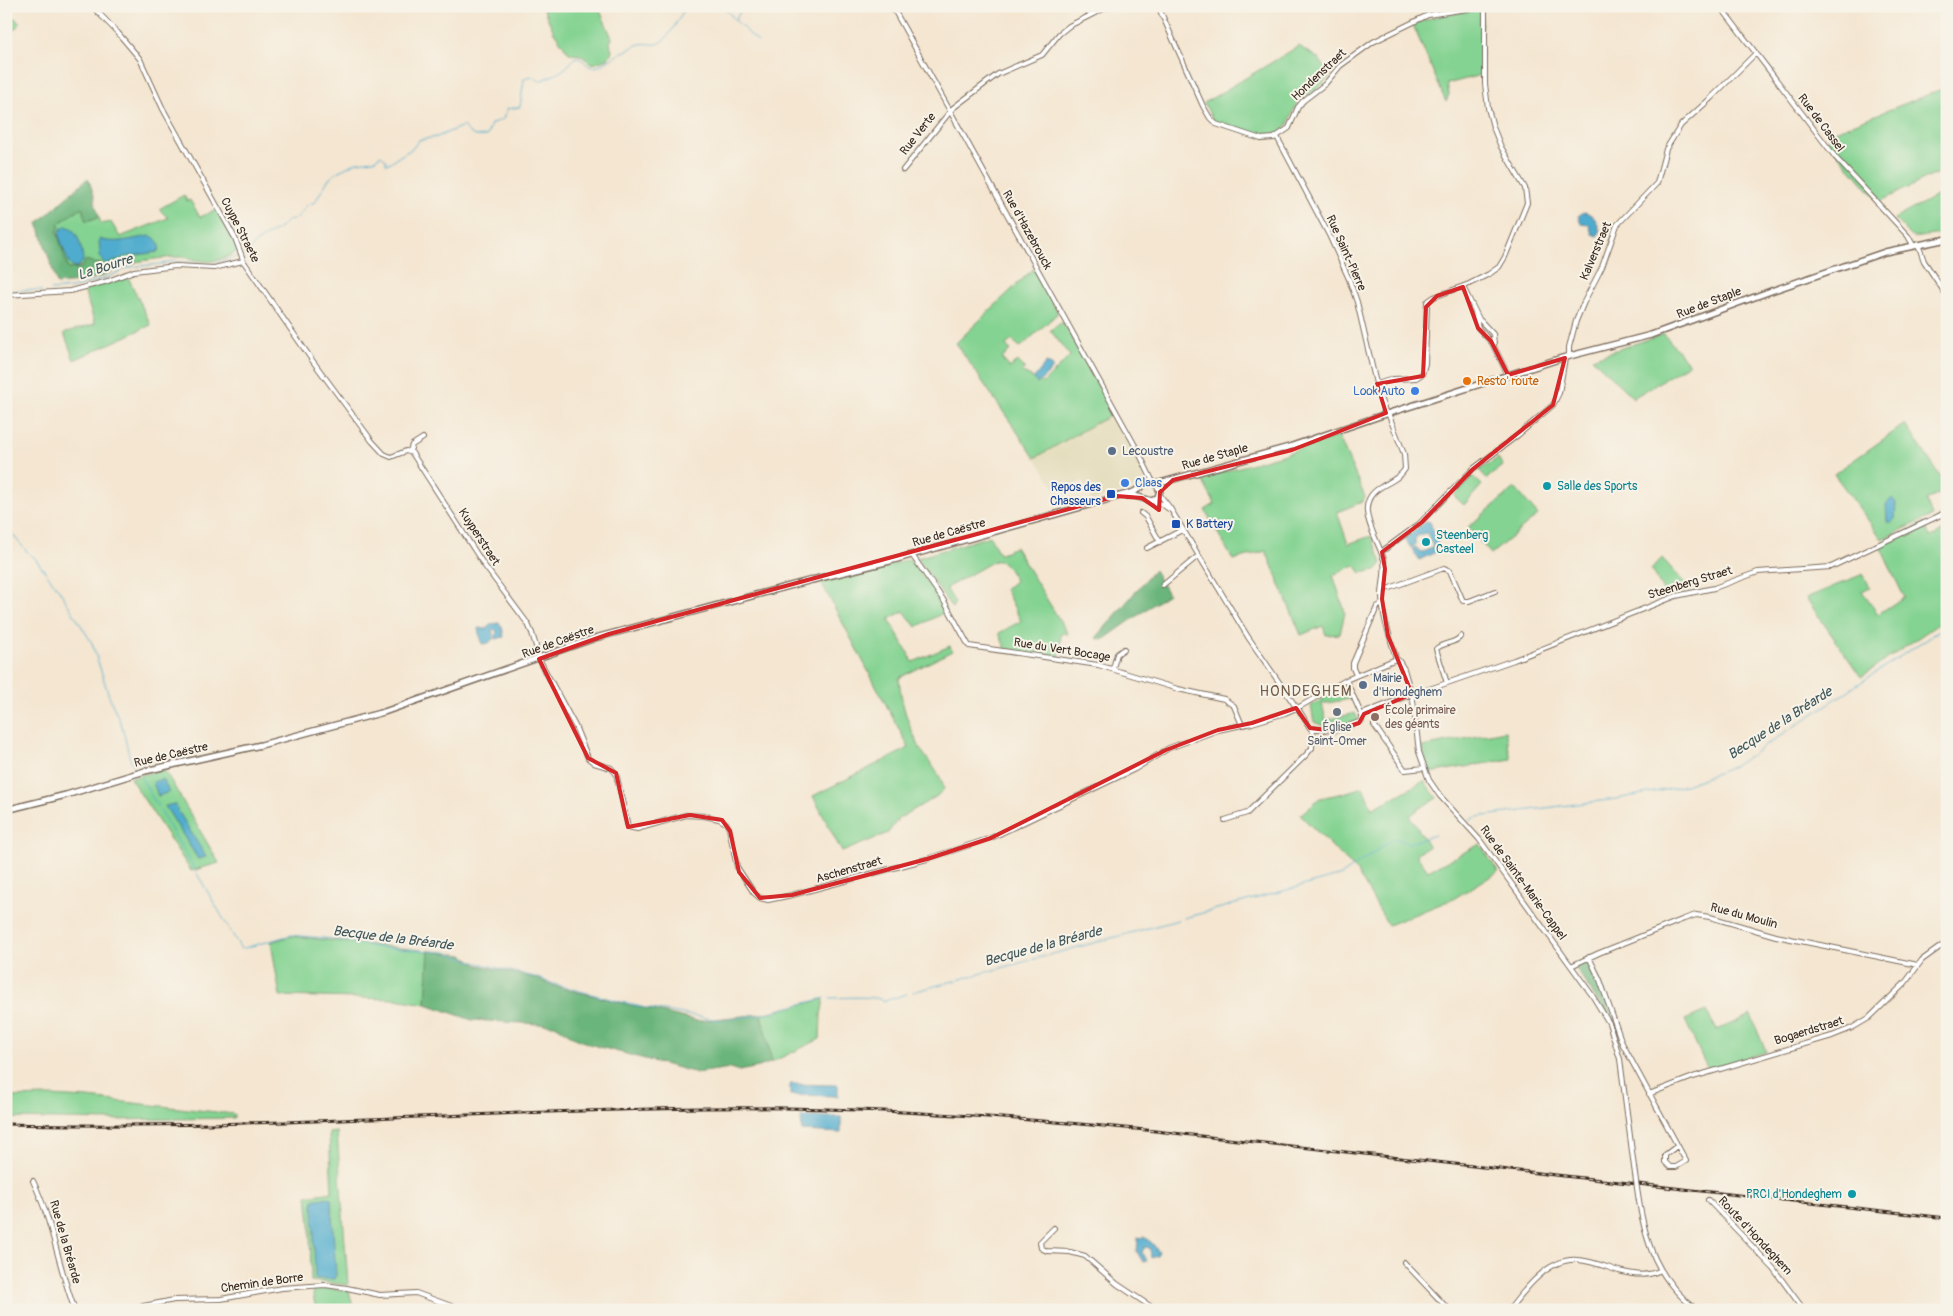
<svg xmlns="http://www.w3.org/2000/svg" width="1953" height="1316" font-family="Pangolin,sans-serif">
<rect width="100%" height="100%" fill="#f7f3e8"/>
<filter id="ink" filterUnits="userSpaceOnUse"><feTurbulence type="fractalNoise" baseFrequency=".02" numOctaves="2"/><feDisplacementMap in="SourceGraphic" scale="10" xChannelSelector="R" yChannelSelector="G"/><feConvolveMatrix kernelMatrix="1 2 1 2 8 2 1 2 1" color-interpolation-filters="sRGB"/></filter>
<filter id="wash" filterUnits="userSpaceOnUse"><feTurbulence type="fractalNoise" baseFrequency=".0096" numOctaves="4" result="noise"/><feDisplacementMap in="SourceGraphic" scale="20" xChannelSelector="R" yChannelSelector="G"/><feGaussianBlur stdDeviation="1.12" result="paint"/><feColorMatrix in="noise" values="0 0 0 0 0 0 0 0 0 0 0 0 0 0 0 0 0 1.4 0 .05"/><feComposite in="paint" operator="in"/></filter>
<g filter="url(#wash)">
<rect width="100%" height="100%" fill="#f4e6d1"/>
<path fill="#e3dbba" d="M1114,414l28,56 3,10 -12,9 -41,12 -9,-20 -26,10 -22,-33 55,-32z"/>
<path fill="#84d392" stroke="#607e58" d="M542,6h56l14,32 -2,5 2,8 -4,8 -15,5 -13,-9 -9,-1 -3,-2 -14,-20z
M6,8l14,16 -13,12h-1z
M1482,10l-1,65 -34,9 2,10 -3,8 -33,-77c22,-11 45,-12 69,-15z
M1299,46l20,13 12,16c-5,5 -9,10 -14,14 -6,4 -12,6 -17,11 -14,15 -5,32 -34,38l-49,-15 -4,-3 -9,-17z
M1947,87v99l-5,-15 -63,31 -52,-61 8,-10z
M1947,190v43l-34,5 -19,-19z
M184,195l3,6 3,-1 10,17 18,-8 20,42c-11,7 -23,12 -36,10 -8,-1 -16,-5 -23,-4 -21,1 -50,5 -70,11l-10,-5 -31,6 -11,-38 3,-4 -2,-3 24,-17 4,14 13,-4 2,7 10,-2 9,15 48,-19 -9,-9z
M1033,269l25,44 -36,33 -2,1 -8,-7 -6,5 4,5 -8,9 8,9 7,-7 8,7 -3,3 1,2 20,10 27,-27 -20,-26 13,-8 51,92 -24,12 -55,32 -79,-115z
M127,275l24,50 -77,35 -10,-27 31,-9 -11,-34 33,-10z
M1664,334l25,30 -56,34 -41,-40z
M1905,424l42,62v5l-21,9 6,16 -50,23 -48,-65z
M1338,435l27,62 -3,5 -25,10 11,32 23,-8 11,27 -6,7 -15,3 -6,-8 -22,10 12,37 -5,22 -14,1 -3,-9 -22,9 -35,-84 -33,9 -28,-50 10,-6 -14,-26 84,-24z
M1498,458l5,8 -17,13 -6,-9z
M1472,476l10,9 -18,20 -10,-9z
M1515,488l23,27 -47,39 -23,-27z
M1947,513v105l-86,59 -55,-79 57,-24 7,13 -8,4 16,23 26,-17 -24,-51 44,-23 6,14 14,-6 -6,-14z
M990,536l9,18 16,-7 53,87 -7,-1 -2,26 -53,-9 -7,-17 22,-12 -16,-32 10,-8c-4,-9 -9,-22 -21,-20l-48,27 9,15 -3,5 -35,-50z
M1662,558l29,32 -24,7 -16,-27z
M910,559l24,32 13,20 -31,16 -12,-16 -15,8 24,43 37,-16 2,5 -53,27c2,26 9,47 21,70 7,13 22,26 24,41l-7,7 -39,23 -10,14 -46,19 -29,-56 96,-48 -88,-166 44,-9z
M1342,688l4,1 4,10 -28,5 4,16 29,-7 3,6 -1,3 -26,7 -17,-7 -3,-16z
M1505,731l6,28 -82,14 -7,-26z
M164,769l55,94 -28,8 -61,-93z
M1424,781l13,17 -17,10 -10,8 19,31 -11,5 -1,4 11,15 52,-27 18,28 -45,27 -65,26 -32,-55 -56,-55 20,-17 24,-5 19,-6 9,22z
M290,936l139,15 -3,53 -30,-5 -116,-3 -9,-54z
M824,999l-3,16 -1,24 -48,23 -11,-48z
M1706,1011l11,19 34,-15 15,37 -58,18 -23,-50z
M50,1096l38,2 146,16v4l-124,2 -104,-2v-21z
M337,1132l11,153 -37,-4v-2l-1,-55 -3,-28 25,-4 -3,-59z
M328,1288l21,3 5,19h-38l-4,-21z"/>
<path fill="#6bb57c" stroke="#53704d" d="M88,178l7,20 -1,2 5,17 -13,4 -4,-14 -24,17 2,3 -3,4 11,38 13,-1 5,-8 23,8 17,-5h10l-21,6 -12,7 -23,6 -23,2 -19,-61z
M1154,570l14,24 -65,46 -7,-2z
M429,951l34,4 15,10 57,13 23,9 139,34 64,-7 11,48 -13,5 -20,4 -9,-3 -33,5 -108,-29 -14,-6 -20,-13 -83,-5 -46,-16z
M1582,962c16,4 25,40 30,55l-3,1 -34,-51z"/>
<path fill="#50acce" stroke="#466b76" d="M1584,212c10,2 14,10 16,20l-3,4 -5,-2 -3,-9 -8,-1 -3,-8z
M66,226c12,2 17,25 17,36l-6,5h-5l-3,-3 -10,-28 1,-6z
M151,236c5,2 10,8 8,14l-2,2 -33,5 -16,7 -5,-2 -3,-7 -1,-16c17,6 34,-1 52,-3z
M1046,363l6,2v5l-15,14 -3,-6z
M1892,498l4,5 -1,16 -3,3h-5l-1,-18z
M1427,521l3,1 10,28 -21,10 -7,-11 4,-2 3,4 4,1 10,-5 -6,-14 -6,1 -6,4v7l-4,3 -6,-9z
M499,623l3,3 2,11 -9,2 2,-8 -4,-2 -1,1 2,8 -5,5 -7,1c0,-6 -5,-11 -3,-16l8,1 4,-5z
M163,779l6,13 -11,4 -5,-14z
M174,804l32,53 -8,2 -33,-53z
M790,1084l48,1v11l-48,-1z
M801,1117h40v16l-39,-2z
M329,1197l2,2 5,76 -2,4h-19l-2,-75 1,-4z
M1144,1237l8,6 7,9 -2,4 -6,2 -1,-10 -5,-1 -3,5 5,9 -4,1 -6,-10 1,-14z"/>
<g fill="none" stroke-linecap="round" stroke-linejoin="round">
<path stroke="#50acce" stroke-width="1" d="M723,6l12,14 9,-14
M735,20l23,22
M244,254l5,-2 7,-10 24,-14 7,-7 10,-3 10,-13 8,-3 13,-22 9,-8 20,-10 17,-2 7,-5 5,5v4l3,-1 24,-15 6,-8 18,-3 26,-11c10,10 9,11 24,10l4,-12 12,-5 4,-10 13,-2 4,-28 7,-3 9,5c17,-8 24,-8 35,-24 9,2 11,8 16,10 8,2 26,-13 34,-16 5,-2 10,-6 15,-7 8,-2 15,3 22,-2 10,-9 17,-24 24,-36
M51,290l22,-2 28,-8 29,-13 32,-3 10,-3 39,4 27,-9
M6,291l23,-1 13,1
M6,527l23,27 5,3 25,33 33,53 18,56 12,27 8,33 6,11
M140,776l101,173 50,-14 43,4 48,9 64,4 32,11 57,14 22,8 88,23 75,12 40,-5 65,-17
M1469,821l4,-3 10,-2 133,-17 49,-9 20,-5 48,-18 207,-137
M1184,918l158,-43 52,-37 15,5 26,-8
M913,992l265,-72
M830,998c12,0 45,-3 54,3l23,-7"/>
</g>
</g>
<g filter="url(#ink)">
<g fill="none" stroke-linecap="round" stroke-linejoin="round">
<g stroke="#7c6c5d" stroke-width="6">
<path id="minor" d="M92,6l26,27 22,26 23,50 72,129 9,24 68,98 60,81 12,13 7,3 15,-6 6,2 72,112 44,59 4,9 9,30 34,63 13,32 6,5 17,5 5,5 12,54 9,2 49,-14 18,1 15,3 7,4 3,5 8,39 17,26 6,5 8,2 24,-5 135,-36 64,-21 144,-69 34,-21 49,-18 34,-7 33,-10 16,-7 45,-26 50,-21
M892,6l246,445 15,31
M1158,6l45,100 7,12 6,6 45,15 13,-1 15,-10 9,-21 5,-6 22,-17 15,-18 33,-24 55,-27 57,-9
M1720,6l116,152 72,78 5,9
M1277,137l52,98 20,44 8,23 21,90 8,22
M903,170l50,-62 45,-34 44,-19 17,-21 10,-8 40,-20
M1918,244l6,17 23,35
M1463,287l16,32 14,15 1,11
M6,295l64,-4 38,-10 26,-10 42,-5 38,2 29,-7
M1475,312l3,16 14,15 16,32
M1569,357v-10l7,-26 8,-19 18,-35 15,-42 40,-42 9,-34 15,-24 30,-27 45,-45
M1377,384l16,-5 23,-1 6,-4 3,-10 2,-62 7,-5 35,-13 20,-10 10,-7 6,-10 22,-54 -2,-15 -24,-41 -8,-20 -5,-19 -3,-24v-78
M1388,413l16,41 1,15c-5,9 -16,13 -24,18 -30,17 -4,49 3,73 2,13 -2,24 -2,36 0,22 9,42 14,63
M410,451l2,-6 11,-7
M1160,495l10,13 78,129 46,67 3,3 13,21 24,3 28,-10v-5l-16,-36
M1151,501l11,3 7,5
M1141,513l5,4 14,25
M1147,548l35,-18
M1381,552l38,-28 54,-55 45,-34 35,-30 6,-12 6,-35
M912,555l32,46 25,45 129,19 80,24 46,10 10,7 8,19
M1163,585l35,-29
M1383,589l7,-1 54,-20 6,3 13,30h6l26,-10
M1396,659l3,2 5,8 9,31 6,52 10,28 11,16 39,43 113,156 17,28 11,36 14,108
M1113,668l4,-14 7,-5
M1356,675l-3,-7v-5l24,-56 5,-3
M1447,683l-11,-34c7,-7 20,-5 25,-13
M1412,695l102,-35 162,-64 38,-8 44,-16 73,-5 116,-55
M1362,714l50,-20
M1374,725l31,45 19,-2
M1225,820l22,-7 58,-57 7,-8 1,-19
M1589,957l11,23 22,63 64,118 -10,6h-6l-5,-5v-7l12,-9
M1571,966l28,-13 85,-34 12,-4 14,2 66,19 142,29
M1649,1094l44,-17 139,-41 20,-8 17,-10 36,-35 17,-23 25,-18
M33,1181c20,41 25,86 42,129
M1638,1195c7,47 19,85 59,115
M1708,1200l65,68 31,42
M1054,1228l-14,14 1,6 6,3 23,1 15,4 32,28 39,26
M1404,1262l45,48
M123,1310l51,-10 47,-1 61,-11 43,-3 22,3 33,7 36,-2 46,17
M1509,1310c16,-21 40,-53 69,-50 14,1 28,7 41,11 15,4 28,6 42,-1"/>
</g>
<g stroke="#7c6c5d" stroke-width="8">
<path id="major" d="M1156,484l133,-37 91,-31 182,-58 89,-23 120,-44 114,-39 62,-13
M6,810l60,-15 79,-24 116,-26 123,-33 211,-74 217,-58 78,-19 244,-69 14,-10 7,1 5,7 -2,7 -6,4 -17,-5h-16"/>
</g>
<use href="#minor" stroke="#fff" stroke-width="4"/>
<use href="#major" stroke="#fff" stroke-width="5"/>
<g stroke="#3b2a1e" stroke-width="3">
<path id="rail" d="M6,1124c233,6 466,-13 699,-16 147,-2 294,8 441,22l801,88"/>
</g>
<use href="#rail" stroke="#f7f3e8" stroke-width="1" stroke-dasharray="4" stroke-linecap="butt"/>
<g stroke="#7c6c5d" stroke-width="6" stroke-linecap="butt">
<path id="minor-bridge" d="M1634,1167l4,28"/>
</g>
<use href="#minor-bridge" stroke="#fff" stroke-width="4"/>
</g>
</g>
<path fill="none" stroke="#d62828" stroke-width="4" stroke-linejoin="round" d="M1463,287l15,41 13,13 17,34 57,-17 -12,47 -80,64 -51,53 -40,30 3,17 -3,30 6,37 24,58 -48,20 -5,9 -25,8 -24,-3 -14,-20 -44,15 -34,7 -52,20 -175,88 -64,21 -135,36 -32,3 -21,-26 -9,-41 -8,-11 -32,-5 -62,12 -12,-54 -28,-15 -49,-99 70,-25 508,-138 25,2 17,12 1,-18 13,-12 119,-30 94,-37 -9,-29 46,-8 3,-69 11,-11z"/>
<circle fill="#e8710a" stroke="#f7f3e8" stroke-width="2" cx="1467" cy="381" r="5"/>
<g fill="#3f7fe0" stroke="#f7f3e8" stroke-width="2">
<circle cx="1415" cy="391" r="5"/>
<circle cx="1125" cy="483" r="5"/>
</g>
<g fill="#5c6f8a" stroke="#f7f3e8" stroke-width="2">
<circle cx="1112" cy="451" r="5"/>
<circle cx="1363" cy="685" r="5"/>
</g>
<g fill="#0f9aa8" stroke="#f7f3e8" stroke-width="2">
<circle cx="1547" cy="486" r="5"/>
<circle cx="1426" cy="542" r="5"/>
<circle cx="1852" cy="1194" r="5"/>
</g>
<g fill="#1a4fb4" stroke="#f7f3e8" stroke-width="2">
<rect x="1106" y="489" width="10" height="10" rx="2.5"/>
<rect x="1171" y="519" width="10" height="10" rx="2.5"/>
</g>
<circle fill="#6b7280" stroke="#f7f3e8" stroke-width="2" cx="1337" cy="712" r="5"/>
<circle fill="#8d6e63" stroke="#f7f3e8" stroke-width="2" cx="1375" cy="717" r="5"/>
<g text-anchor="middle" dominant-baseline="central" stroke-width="4" stroke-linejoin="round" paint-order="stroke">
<g font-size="12" fill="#3b2a1e" stroke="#f7f3e8">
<text transform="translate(1319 75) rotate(-43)">Hondenstraet</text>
<text transform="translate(1821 123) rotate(53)">Rue de Cassel</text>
<text transform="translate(918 134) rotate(-52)">Rue Verte</text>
<text transform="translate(240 230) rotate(63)">Cuype Straete</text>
<text transform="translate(1027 230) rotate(61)">Rue d'Hazebrouck</text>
<text transform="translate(1596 251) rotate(-67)">Kalverstraet</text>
<text transform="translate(1346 253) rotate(66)">Rue Saint-Pierre</text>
<text transform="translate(1709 303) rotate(-21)">Rue de Staple</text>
<text transform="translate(1215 457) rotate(-16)">Rue de Staple</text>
<text transform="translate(949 533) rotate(-16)">Rue de Caëstre</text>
<text transform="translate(479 537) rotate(57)">Kuyperstraet</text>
<text transform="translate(1690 583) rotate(-17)">Steenberg Straet</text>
<text transform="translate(558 642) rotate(-20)">Rue de Caëstre</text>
<text transform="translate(1062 650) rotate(9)">Rue du Vert Bocage</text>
<text transform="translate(171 755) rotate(-13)">Rue de Caëstre</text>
<text transform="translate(849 870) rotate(-16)">Aschenstraet</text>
<text transform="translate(1523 883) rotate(54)">Rue de Sainte-Marie-Cappel</text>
<text transform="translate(1744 916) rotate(15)">Rue du Moulin</text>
<text transform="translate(1809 1031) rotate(-17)">Bogaerdstraet</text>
<text transform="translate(1755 1236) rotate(47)">Route d'Hondeghem</text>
<text transform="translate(65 1242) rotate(74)">Rue de la Bréarde</text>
<text transform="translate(262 1283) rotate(-8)">Chemin de Borre</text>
</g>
<g font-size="12" fill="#c56008" stroke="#f7f3e8" text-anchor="start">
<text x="1477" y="381">Resto' route</text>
</g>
<g font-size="12" fill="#366cbe" stroke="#f7f3e8" text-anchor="end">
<text x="1405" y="391">Look Auto</text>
<text x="1135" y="483" text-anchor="start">Claas</text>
</g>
<g font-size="12" fill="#4e5e75" stroke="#f7f3e8" text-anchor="start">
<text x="1122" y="451">Lecoustre</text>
<text x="1373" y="678">Mairie<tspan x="1373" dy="14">d'Hondeghem</tspan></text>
</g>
<g font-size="12" fill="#0d838f" stroke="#f7f3e8" text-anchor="start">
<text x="1557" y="486">Salle des Sports</text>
<text x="1436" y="535">Steenberg<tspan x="1436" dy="14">Casteel</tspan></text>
<text x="1842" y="1194" text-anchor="end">PRCI d'Hondeghem</text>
</g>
<g font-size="12" fill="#164399" stroke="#f7f3e8" text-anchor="end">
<text x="1101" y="487">Repos des<tspan x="1101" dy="14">Chasseurs</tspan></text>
<text x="1186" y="524" text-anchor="start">K Battery</text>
</g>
<g font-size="12" fill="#785e54" stroke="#f7f3e8" text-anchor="start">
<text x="1385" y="710">École primaire<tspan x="1385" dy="14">des géants</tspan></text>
</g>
<g font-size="12" fill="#5b616d" stroke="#f7f3e8">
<text x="1337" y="727">Église<tspan x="1337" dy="14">Saint-Omer</tspan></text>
</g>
<g font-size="14" font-style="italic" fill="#42585c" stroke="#f7f3e8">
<text transform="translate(105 267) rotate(-18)">La Bourre</text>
<text transform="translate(1780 723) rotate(-33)">Becque de la Bréarde</text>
<text transform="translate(393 938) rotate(7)">Becque de la Bréarde</text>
<text transform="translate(1043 946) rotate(-15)">Becque de la Bréarde</text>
</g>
<g font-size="15" letter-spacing="1" fill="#745d49" stroke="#f7f3e8">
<text x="1306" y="691">HONDEGHEM</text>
</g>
</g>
<rect width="1953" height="1316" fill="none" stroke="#f7f3e8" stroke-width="25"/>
</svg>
